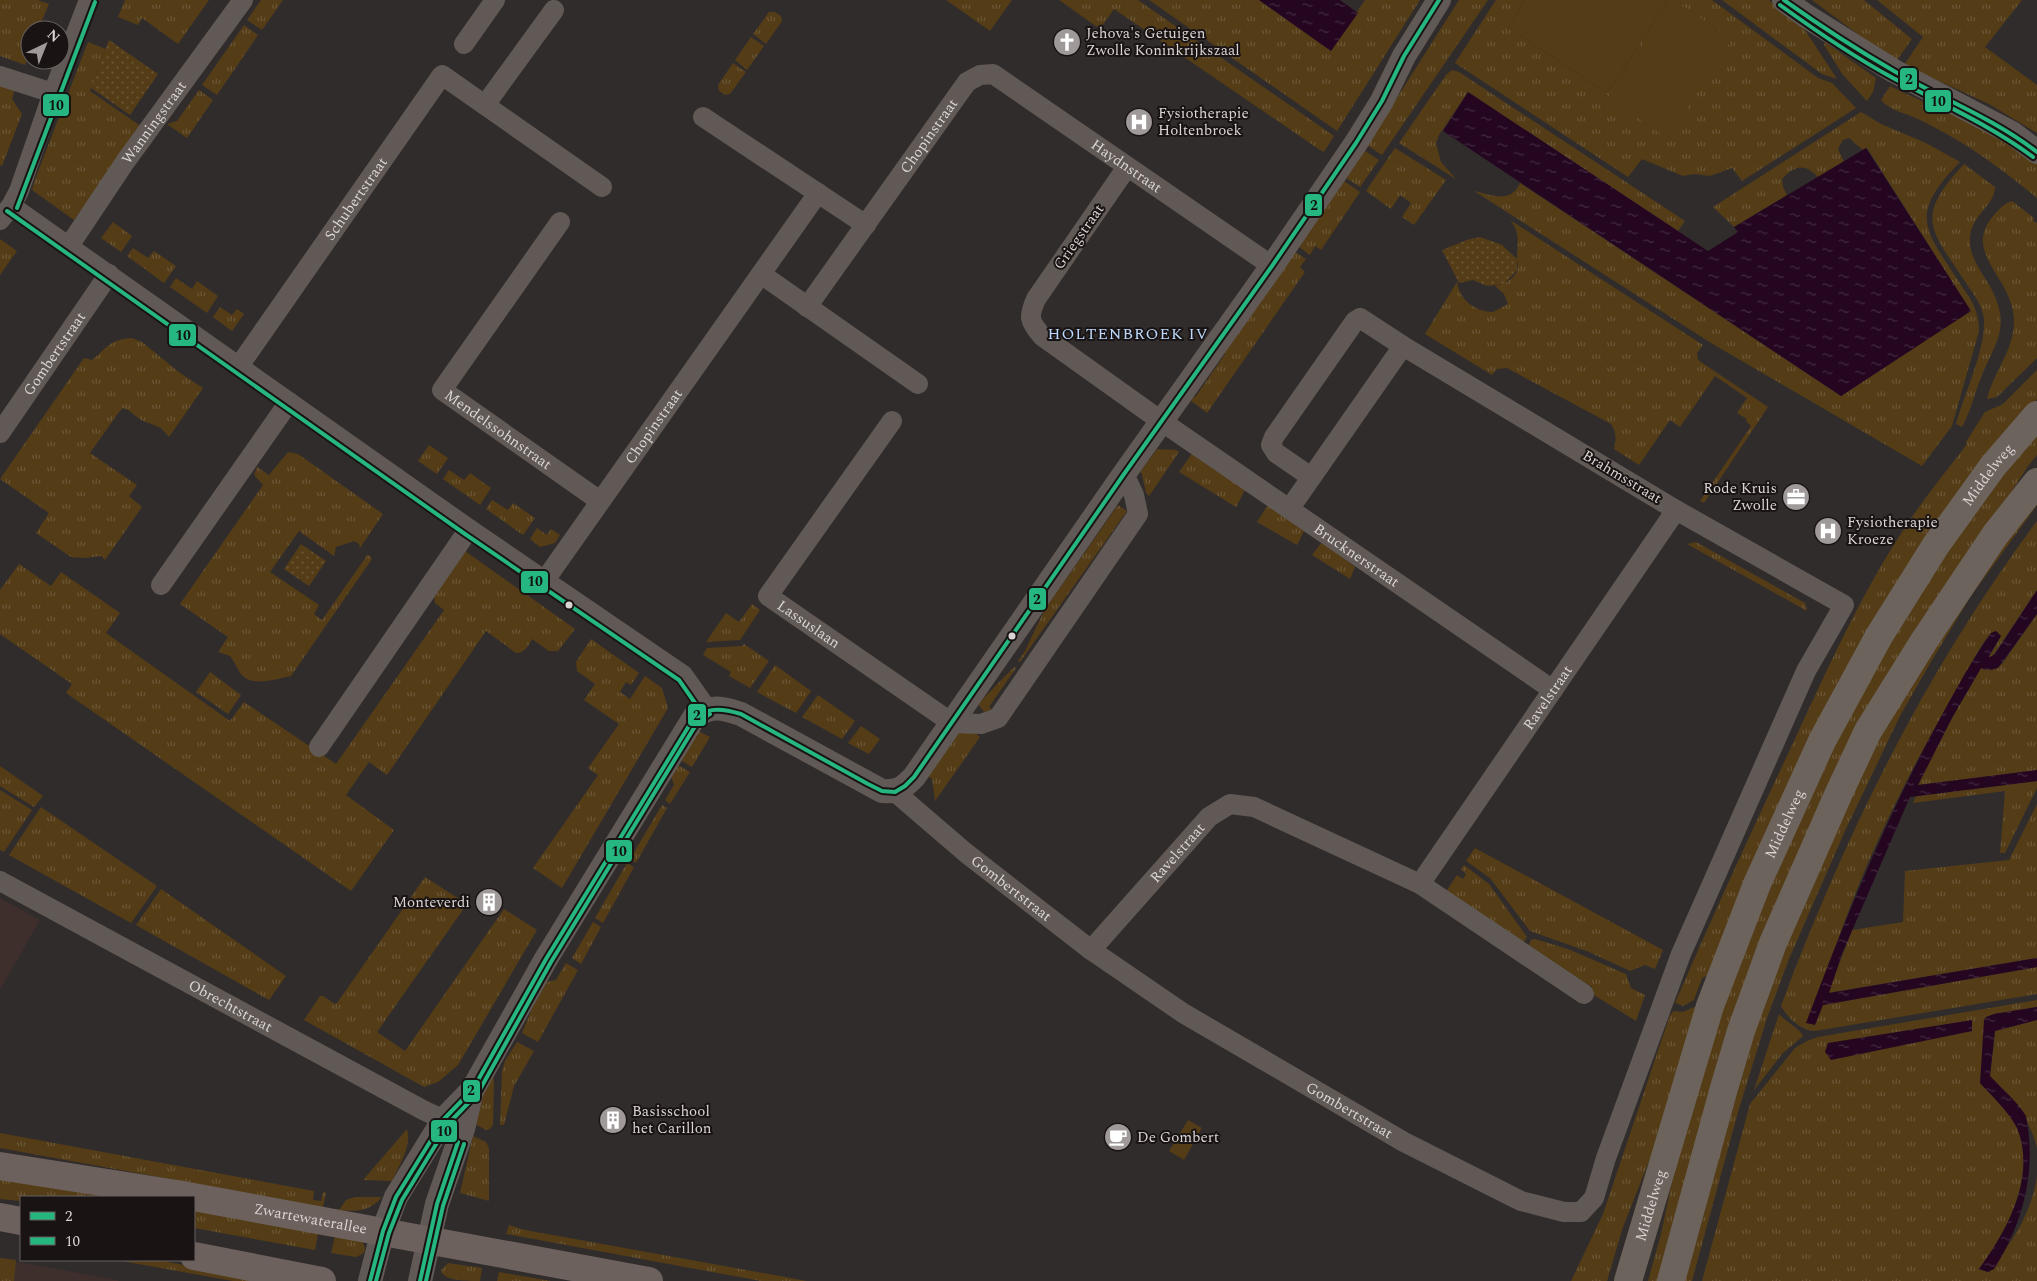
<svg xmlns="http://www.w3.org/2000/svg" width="2037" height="1281" font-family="Spectral,serif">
<defs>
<pattern id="grass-tufts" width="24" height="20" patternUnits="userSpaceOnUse" patternTransform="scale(1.25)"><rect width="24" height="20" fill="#533c16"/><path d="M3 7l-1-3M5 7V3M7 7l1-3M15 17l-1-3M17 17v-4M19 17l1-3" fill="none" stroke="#6b5737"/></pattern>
<pattern id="park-dots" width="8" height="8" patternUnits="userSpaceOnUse" patternTransform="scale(1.25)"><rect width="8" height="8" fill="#533c16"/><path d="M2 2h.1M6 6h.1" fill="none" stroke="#6b5737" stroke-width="1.8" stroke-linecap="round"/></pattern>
<pattern id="water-ripples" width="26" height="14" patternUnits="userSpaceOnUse" patternTransform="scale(1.25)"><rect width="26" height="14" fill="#240621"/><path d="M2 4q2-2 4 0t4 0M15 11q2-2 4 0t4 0" fill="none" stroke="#432940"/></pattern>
</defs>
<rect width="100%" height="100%" fill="#312c2c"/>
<path fill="#3e2f2d" d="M0,898l40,22 -40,70z
M0,1259l118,21v1h-118z"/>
<path fill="url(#grass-tufts)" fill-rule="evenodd" d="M0,0h38l11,4 -11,26h-8v22l-5,13 -25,-9z
M125,0h84l-31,44 -36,-26 -4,7 -20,-8z
M261,0h22l-21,30 -15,-10z
M946,0h66l-22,31z
M1059,0h79l196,136 -10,16 -4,-2 -206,-141 -14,20z
M1149,0h110l72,51 34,-51h55l-83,131z
M1459,0h29l-106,155 -15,-10z
M1496,0h29l-17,27 99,66 61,-92 -2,-1h46l106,78 14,5 24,25 -114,73 -10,-13 -22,8 -16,-2 -11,2 -41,-17 -14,18 -173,-114z
M1722,0h47l32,24 36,55 -15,-5z
M1812,0h52l48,39 -15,21 -15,-8z
M1877,0h145l-37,47 52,38v48l-48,-29 -85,-39 19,-28z
M775,12l6,4 1,5 -16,23 -13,-10 16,-22z
M244,25l14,10 -41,60 -15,-10z
M751,37l13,9 -17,24 -12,-10z
M88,42l18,7 -16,42 52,36 -68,93 -42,-30 2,-8z
M1825,42l51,36 -3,14 -6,9 -24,-26 -19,-30z
M733,63l13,9 -16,22 -5,1 -6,-4 -1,-6z
M1452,70l7,2 226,149 -7,10 -210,-139 -29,43 -3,8 5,19 15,17 -57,-36 47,-68z
M0,84l15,5 -3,10 10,15 -20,52 -2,-1z
M1890,86c21,11 43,19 64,29 29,13 58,30 83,49v34c-39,-32 -73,-57 -119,-79 -12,-6 -28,-8 -37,-19z
M199,90l14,10 -26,38 -20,-14 10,-3z
M1861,112l20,12 45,19 34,19c-55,56 -33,69 3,126 10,14 16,25 16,43l-27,95 -30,40 -211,-123 -237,-152c18,4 37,13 46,-8l321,213 129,-86 -103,-162 -4,2 -14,-12 -6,2 -5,9 6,13 -26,15c-13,-14 -23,-12 -36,2l1,8 4,8 -53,32 -21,-20z
M1395,148l51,32 -32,45 -12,-8 9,-14 -11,-8 -9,14 -25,-18z
M1364,150l15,10 -19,27 -14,-9z
M1964,164l31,23c0,19 -26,29 -25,54 0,22 19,38 26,58 13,33 -4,49 -15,79 -7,16 -10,33 -19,49l-6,-3 1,-4c8,-26 29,-74 27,-100 -1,-13 -9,-24 -16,-34 -36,-56 -56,-66 -4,-122z
M1344,181l16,11 -39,58 -6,-4 -5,9 -11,-8z
M2012,201l22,17 -1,3 4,2v135l-36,35 -4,4 -10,2c7,-28 28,-50 27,-80 -2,-43 -53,-66 -20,-104 6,-6 10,-12 18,-14z
M1510,220l193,125 -6,8 1,7 70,47 -64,96 -4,-2 51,-75 -5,-5 1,-2 -10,-6 10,-15 -32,-22 -35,51 -10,-7 -31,45 -25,-16c2,-11 3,-15 -3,-25l-104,-56 -10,1 -5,6 -67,-41 32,-52c3,18 17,29 36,30l15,-8 -4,-10 -9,-8c10,-2 22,-8 23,-20 0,-3 -1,-5 -1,-8 0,-15 4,-25 -7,-38z
M113,222l19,14 -11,16 -20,-14z
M0,239l17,12 -17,24z
M133,248l15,10 6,-7 22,15 -12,17 -37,-27z
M1295,252l11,7 -6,8 5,5 -98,141 -17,-13 6,-4 29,-42v-2z
M176,278l16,11 5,-8 21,15 -11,17 -37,-26z
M220,307l12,8 5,-6 7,5 -12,17 -19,-14z
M132,338l10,4 38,31 23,15 -34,49 -8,-9 -20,-8 -13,-10 -5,-2 -4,4 -29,41 47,32 -8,11 13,11 -37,53 -4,-4 -17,2 -13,-1 -35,-24 13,-20 -49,-34 84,-121 8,2c15,-12 18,-21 40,-22z
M2037,370v29l-26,27 -39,50 -263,499 -7,3 -8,22 -11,6 -8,-3c38,-88 78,-175 119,-262 33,-71 65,-143 108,-209 19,-30 43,-59 65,-88l-1,-2 19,-30 18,-8z
M2037,429v26l-9,11 -109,170 -22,23 -18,31 -219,591h-12l13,-47 20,-95 65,-199 98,-218 100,-170z
M429,445l19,13 -11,16 -19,-13z
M1157,449l19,1 3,2 -30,44 -3,-3 -4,-19 -2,-2z
M288,452l10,2 85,60 -23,34 -1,-4 -5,-3 -18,6 -2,9 -35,-25 -29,41 49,33 -5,9 8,6 46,-66 4,5 -81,117c-15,3 -40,12 -51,-3 -3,-6 -6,-12 -10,-17l-12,-4 10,-15 -48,-33 83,-119 -9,-10 3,-8 12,8z
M1193,452l52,38 -9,17 -57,-35z
M449,470l15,10 6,-7 21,15 -11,17 -37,-26z
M2037,490v15l-66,91 -39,64 -32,56 -55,115 -56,128 -22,59 -29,94 -46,169h-10l57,-205 43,-126 97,-214z
M492,500l16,10 5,-7 22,15 -12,17 -37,-26z
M1118,505l9,6 -107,151 -2,-1 7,-10 20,-42z
M1268,505l36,26 -7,14 -40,-23z
M2037,521v69l-45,67h-3l12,-21 -5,-5c-10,2 -23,30 -28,39 -48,81 -93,167 -125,256 -12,32 -19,66 -28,99l8,-20 214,-38v27l-222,37c-14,0 -28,-14 -34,-25 64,-172 146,-338 256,-485z
M537,528l10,7 4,-6 9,6 -5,8 -15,4 -10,-8z
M1322,542l33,25 -5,12 -38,-24z
M1696,542l109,61 2,8 -120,-67z
M465,551l110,78 -17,22h-9l-17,-12c-4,7 -7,14 -16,14l-30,-22 -99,144 -18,-13 -23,33 48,35 -43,61 -285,-198 6,-9 -72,-50v-44l19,-26 32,22 10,-14 59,41 -14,20 124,88 14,-19 92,62 108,-154 -9,-7 -1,-7z
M752,604l8,6 -20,30 -34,2 20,-29 13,9z
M2037,614v156l-119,15 34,-67 29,-50 4,2 17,-6z
M591,639l48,34 -8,12 -5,-3 -6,10 10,7 15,-23 17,12 6,20 -106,180 -29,-20 65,-93 -10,-7 31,-44 -35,-24 11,-16 -18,-13 -1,-9z
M744,644l25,17 -19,27 -21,-12 2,-4 -28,-17 4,-7 35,-2z
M775,665l36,26 -15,22 -39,-21z
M1014,667l2,1 -27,39 4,3 -9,2 -6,-8z
M210,672l31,23 -13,19 -32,-22z
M818,695l37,26 -13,18 -40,-22z
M861,726l19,13 -11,15 -21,-11z
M696,730l14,7 -18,30 -13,-8z
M973,731l7,6 -45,64 -3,-22 -4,-3 30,-43z
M676,764l14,8 -20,32 -5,-4 9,-15 -4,-12z
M0,766l43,30 -9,11 -34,-21z
M2037,781v7l-32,65h-5l5,-62 -92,12 3,-7z
M0,790l32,20 -28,42 -4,-2z
M2037,804v154l-209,35 24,-63 51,-8 2,-51 104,-11z
M662,805l5,3 -31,55 -6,-4z
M41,807l116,79 -26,37 -122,-68z
M1475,848l188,102 -8,19 -10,-4 -15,6 -41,-19 -59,-21 -40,-53 -24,-17z
M627,863l7,4 -31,56 -8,-5z
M1464,865l25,19 38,53 -4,6 -78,-50 12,-18 6,4 3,-5 -5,-5z
M425,877l42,27 -90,128 28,19 99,-142 33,21 -79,135 -20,17 -14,5 -120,-67 16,-24h3l12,8 2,-1z
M161,889l125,87 -17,24 -133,-75z
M593,922l8,5 -20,37 -9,-6z
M1535,939l33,10 58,25 5,14 14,7 -9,26 -47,-29 3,-5 -64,-41 3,-6z
M566,963l12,7 -40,72 -16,-9 11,-27 14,-24 9,-2z
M2037,1000v7l-43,7 -14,69c13,14 28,28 37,44 20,49 -10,104 -38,142l9,3c24,-30 43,-57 49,-96v105h-335l48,-177 45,-56 12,-7 11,-4zM1972,1020v11l-84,16 -30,8z
M1694,1007h2l-37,129 -36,91 -16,54h-36l32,-67 67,-199 4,-4 9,1z
M1779,1014c6,7 21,15 24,22l-20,17 -29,37z
M2037,1020v128c-8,-32 -25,-49 -47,-72l5,-45z
M517,1042l17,9 -20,35 -10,39h-4l2,-54 3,-10z
M493,1077l1,3 -1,45 -3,4 -4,1 -11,-6 10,-35z
M407,1129c5,18 -8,36 -15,52l-29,-1z
M0,1133l314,58 -1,9 8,1 2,-9 3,1 -3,14 -323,-59z
M473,1136l13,6 3,6v53l-29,-8z
M0,1170l147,27h-126v4l-21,-2z
M355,1197h27c-12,14 -25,15 -43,13l7,-10z
M194,1206l125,23 -4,21 -121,-22z
M509,1225l16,5 282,51h-46l-255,-47z
M336,1232l26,9 3,7 -1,5 -8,4 -25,-4z
M0,1258l16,2 -2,21h-14z
M116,1260h41l114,21h-38z
M448,1263l34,5 -2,13c-12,0 -38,0 -39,-11z
M499,1272l52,9h-54z"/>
<path fill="url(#park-dots)" d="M109,40l49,34 -28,41 -39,-27z
M1480,237l22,8 15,14v11l-13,14 -17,2 -14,-6 -14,3 -17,-33 25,-10z
M301,544l25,17 -17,25 -25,-17z"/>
<path fill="#533c16" d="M1525,0h141l2,1 -61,92 -99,-66z
M1673,0l59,39 -64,99 -61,-40z
M1188,1120l14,8 -18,32 -15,-9z"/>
<path fill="url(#water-ripples)" d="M1259,0h81l18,13 -27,38z
M1468,92l240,159 30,-19 -4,-5 132,-79 105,163 -130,85 -398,-265z
M2037,590v24l-39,54 -7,2 -10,-2 -29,50 -34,67 119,-15v11l-127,16 -68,157 -13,39 208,-35v9l-214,38 -8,20 -9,-2c36,-96 74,-191 122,-282 20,-37 39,-74 63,-108l5,-2 5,5 -12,20 1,1 5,-3z
M2037,1007v13l-42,11 -5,45c12,13 27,25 36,40 11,55 -3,108 -32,153l-6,3 -9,-3c28,-38 58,-93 38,-141 -9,-17 -24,-31 -37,-45l4,-63 2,-3 8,-3z
M1972,1020v11l-141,29 -6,-8 3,-9z"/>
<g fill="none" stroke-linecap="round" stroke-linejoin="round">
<g stroke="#615955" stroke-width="20">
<path d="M464,44l31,-44"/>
<path d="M0,76l53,17"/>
<path d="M485,105l69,-95"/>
<path d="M703,117l163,108"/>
<path id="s1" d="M1127,167l-91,132c-8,18 -7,22 6,37l119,85 392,269"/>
<path d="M11,206l458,323 214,146 24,34"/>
<path d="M0,220l11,-14 8,-15 34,-98 36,-93"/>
<path id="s2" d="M560,222l-118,168 158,111"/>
<path id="s3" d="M69,246l56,-84 118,-162"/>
<path d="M761,274l157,110"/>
<path id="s4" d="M807,307l160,-225 13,-7 13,-1 279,192"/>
<path id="s5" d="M239,366l203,-291 160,112"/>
<path id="s6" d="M892,421l-124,175 184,127 29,1 17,-6 140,-204 -4,-19 -10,-21"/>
<path id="s7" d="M0,433l109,-159"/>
<path d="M1290,508l113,-162"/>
<path id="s8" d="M545,580l273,-387"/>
<path d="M161,585l128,-183"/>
<path d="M319,747l150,-218"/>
<path id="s9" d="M895,792l71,61 125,97 92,63 221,129 117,59 43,11h17l13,-14 12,-40 75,-204 125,-283 38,-66 -168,-95 -273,-164 -43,-28 -5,3 -81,116 -3,8 5,8 35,24"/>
<path id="s10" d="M0,881l423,229 34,16"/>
<path id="s11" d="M1420,884l256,-374"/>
<path id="s12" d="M1091,950l118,-133 21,-13 24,3 166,77 164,110"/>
</g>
<path stroke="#615955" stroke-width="24" d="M1784,0l22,16 88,55 118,62 25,19
M370,1281l13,-50 13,-34 48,-78 29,-30 73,-130 149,-243c18,-11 27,-8 46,-2l141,77c17,1 20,-2 32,-14l210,-303 148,-208 84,-123 26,-42 22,-45 35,-56
M420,1281l17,-77 26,-75 9,-39"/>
<g stroke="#6d635d" stroke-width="28">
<path id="s13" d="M1628,1281l82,-275 47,-122 65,-143 57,-105 57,-91 57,-79 44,-51"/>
<path d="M1671,1281l53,-193 17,-57 32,-88 65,-148 30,-64 56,-90 71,-106 42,-53"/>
</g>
<g stroke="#6c615c" stroke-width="28">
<path id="s14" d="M0,1166l177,28 472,87"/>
<path d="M0,1217l21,4"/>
<path d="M194,1256l128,25"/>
</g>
<g stroke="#191413" stroke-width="8">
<path id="bus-1" d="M1784,0c35,25 72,49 110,71 48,28 99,47 143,81
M895,792l10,-6 9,-9 210,-303 148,-208 84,-123 26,-42 22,-45 35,-56
M370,1281l13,-50 13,-34 48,-78 29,-30 73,-130 149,-243c16,-9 29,-7 46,-2l127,70 14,7 13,1
M420,1281l17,-77 21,-62"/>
</g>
<g stroke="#191413" stroke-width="8">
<path id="bus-2" d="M1780,5c36,26 74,52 113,73 47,25 97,47 140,79
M17,208l78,-206
M7,211l458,323 214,146 23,33
M376,1281l13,-48 13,-33 47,-77 29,-30 73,-131 143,-234 5,-7 11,-7
M426,1281l17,-75 21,-62"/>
</g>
<use href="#bus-1" stroke="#26b680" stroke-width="4"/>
<use href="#bus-2" stroke="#26b680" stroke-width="4"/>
</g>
<defs>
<g id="church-disc" transform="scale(1.4375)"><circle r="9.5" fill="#9f9999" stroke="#191413"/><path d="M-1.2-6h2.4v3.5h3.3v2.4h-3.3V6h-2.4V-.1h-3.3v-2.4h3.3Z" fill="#fff"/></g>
<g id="hospital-disc" transform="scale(1.4375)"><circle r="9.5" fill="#9f9999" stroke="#191413"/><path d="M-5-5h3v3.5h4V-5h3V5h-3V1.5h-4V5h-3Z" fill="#fff"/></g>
<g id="office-disc" transform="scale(1.4375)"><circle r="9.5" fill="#9f9999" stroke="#191413"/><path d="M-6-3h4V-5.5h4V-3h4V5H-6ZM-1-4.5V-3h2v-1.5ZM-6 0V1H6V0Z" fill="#fff"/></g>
<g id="building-disc" transform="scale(1.4375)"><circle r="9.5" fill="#9f9999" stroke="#191413"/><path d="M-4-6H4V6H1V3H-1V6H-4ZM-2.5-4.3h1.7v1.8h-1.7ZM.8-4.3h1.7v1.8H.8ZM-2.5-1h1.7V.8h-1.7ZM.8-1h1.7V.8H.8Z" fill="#fff"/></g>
<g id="cafe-disc" transform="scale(1.4375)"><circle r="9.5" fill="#9f9999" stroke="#191413"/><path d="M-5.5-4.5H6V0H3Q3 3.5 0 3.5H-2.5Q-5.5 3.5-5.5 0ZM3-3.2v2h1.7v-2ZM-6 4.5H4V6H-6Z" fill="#fff"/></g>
</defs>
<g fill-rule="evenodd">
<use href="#church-disc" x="1067" y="42"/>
<use href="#hospital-disc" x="1139" y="122"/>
<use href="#office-disc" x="1796" y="497"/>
<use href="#hospital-disc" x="1828" y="531"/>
<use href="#building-disc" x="489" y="902"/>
<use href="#building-disc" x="613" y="1120"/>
<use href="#cafe-disc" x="1118" y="1137"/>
</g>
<g fill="#dad4d3" stroke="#191413" stroke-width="2">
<circle cx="569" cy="605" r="4.5"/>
<circle cx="1012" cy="636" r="4.5"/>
</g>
<g text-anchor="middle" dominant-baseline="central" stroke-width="4" stroke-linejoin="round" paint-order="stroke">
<g font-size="15" fill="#dad4d3" stroke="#191413" text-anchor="start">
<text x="1086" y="33">Jehova's Getuigen<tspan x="1086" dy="17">Zwolle Koninkrijkszaal</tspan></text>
<text x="1158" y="113">Fysiotherapie<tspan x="1158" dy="17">Holtenbroek</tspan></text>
<text x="1777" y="488" text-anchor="end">Rode Kruis<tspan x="1777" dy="17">Zwolle</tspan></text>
<text x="1847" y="522">Fysiotherapie<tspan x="1847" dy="17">Kroeze</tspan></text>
<text x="470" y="902" text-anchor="end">Monteverdi</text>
<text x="632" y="1111">Basisschool<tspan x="632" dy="17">het Carillon</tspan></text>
<text x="1137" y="1137">De Gombert</text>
</g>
<g font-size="15" fill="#dad4d3" stroke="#191413">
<text stroke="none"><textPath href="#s3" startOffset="150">Wanningstraat</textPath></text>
<text stroke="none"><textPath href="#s4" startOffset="210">Chopinstraat</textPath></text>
<text stroke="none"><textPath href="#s4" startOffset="466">Haydnstraat</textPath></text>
<text stroke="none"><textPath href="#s5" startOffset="204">Schubertstraat</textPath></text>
<text transform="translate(1079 237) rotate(-55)">Griegstraat</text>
<text stroke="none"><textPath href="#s7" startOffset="96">Gombertstraat</textPath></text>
<text stroke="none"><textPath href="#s8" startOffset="188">Chopinstraat</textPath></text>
<text stroke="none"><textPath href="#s2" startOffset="274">Mendelssohnstraat</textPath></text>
<text stroke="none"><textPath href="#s13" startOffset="889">Middelweg</textPath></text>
<text transform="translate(1622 477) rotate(31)">Brahmsstraat</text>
<text stroke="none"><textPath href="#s1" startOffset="585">Brucknerstraat</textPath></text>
<text stroke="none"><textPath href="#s6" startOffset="264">Lassuslaan</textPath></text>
<text stroke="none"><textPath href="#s11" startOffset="226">Ravelstraat</textPath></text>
<text stroke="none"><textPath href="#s13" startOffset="484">Middelweg</textPath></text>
<text stroke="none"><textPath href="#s12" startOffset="130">Ravelstraat</textPath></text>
<text stroke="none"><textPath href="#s9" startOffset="151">Gombertstraat</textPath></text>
<text stroke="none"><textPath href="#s10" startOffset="262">Obrechtstraat</textPath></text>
<text stroke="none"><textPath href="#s9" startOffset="556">Gombertstraat</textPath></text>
<text stroke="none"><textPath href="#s13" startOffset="79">Middelweg</textPath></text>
<text stroke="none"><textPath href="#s14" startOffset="315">Zwartewaterallee</textPath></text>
</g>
<g font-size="16" letter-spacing="1" fill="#bbd8fd" stroke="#191413">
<text x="1128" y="334">HOLTENBROEK IV</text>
</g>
</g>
<g stroke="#191413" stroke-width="2">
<rect x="1899" y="67" width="19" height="24" rx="5" fill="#26b680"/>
<rect x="1924" y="89" width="28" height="24" rx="5" fill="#26b680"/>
<rect x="42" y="93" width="28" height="24" rx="5" fill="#26b680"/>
<rect x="1304" y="193" width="19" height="24" rx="5" fill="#26b680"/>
<rect x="168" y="323" width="29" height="24" rx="5" fill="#26b680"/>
<rect x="520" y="570" width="29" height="24" rx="5" fill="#26b680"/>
<rect x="1028" y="587" width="19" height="24" rx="5" fill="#26b680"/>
<rect x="687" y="703" width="20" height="24" rx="5" fill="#26b680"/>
<rect x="605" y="839" width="28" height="24" rx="5" fill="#26b680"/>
<rect x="462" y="1079" width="19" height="24" rx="5" fill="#26b680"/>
<rect x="430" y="1119" width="28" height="24" rx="5" fill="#26b680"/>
</g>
<g font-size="14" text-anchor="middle" font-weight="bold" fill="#111">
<text x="1909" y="84">2</text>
<text x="1938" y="106">10</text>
<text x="56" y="110">10</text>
<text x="1314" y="210">2</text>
<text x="183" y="340">10</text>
<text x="535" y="586">10</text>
<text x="1037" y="604">2</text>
<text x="697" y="720">2</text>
<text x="619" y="856">10</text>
<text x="471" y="1095">2</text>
<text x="444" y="1136">10</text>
</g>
<rect x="20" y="1196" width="175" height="65" fill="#191413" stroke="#666160"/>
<rect x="30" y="1212" width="25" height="8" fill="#26b680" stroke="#666160"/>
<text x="65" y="1221" font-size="15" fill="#dad4d3">2</text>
<rect x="30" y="1237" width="25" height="8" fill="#26b680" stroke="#666160"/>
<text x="65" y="1246" font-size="15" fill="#dad4d3">10</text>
<g transform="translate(45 45) rotate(43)"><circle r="24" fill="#191413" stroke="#666160"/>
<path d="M0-4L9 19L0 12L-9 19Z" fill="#9f9999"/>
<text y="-8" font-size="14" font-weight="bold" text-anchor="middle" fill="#dad4d3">N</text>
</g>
</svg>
